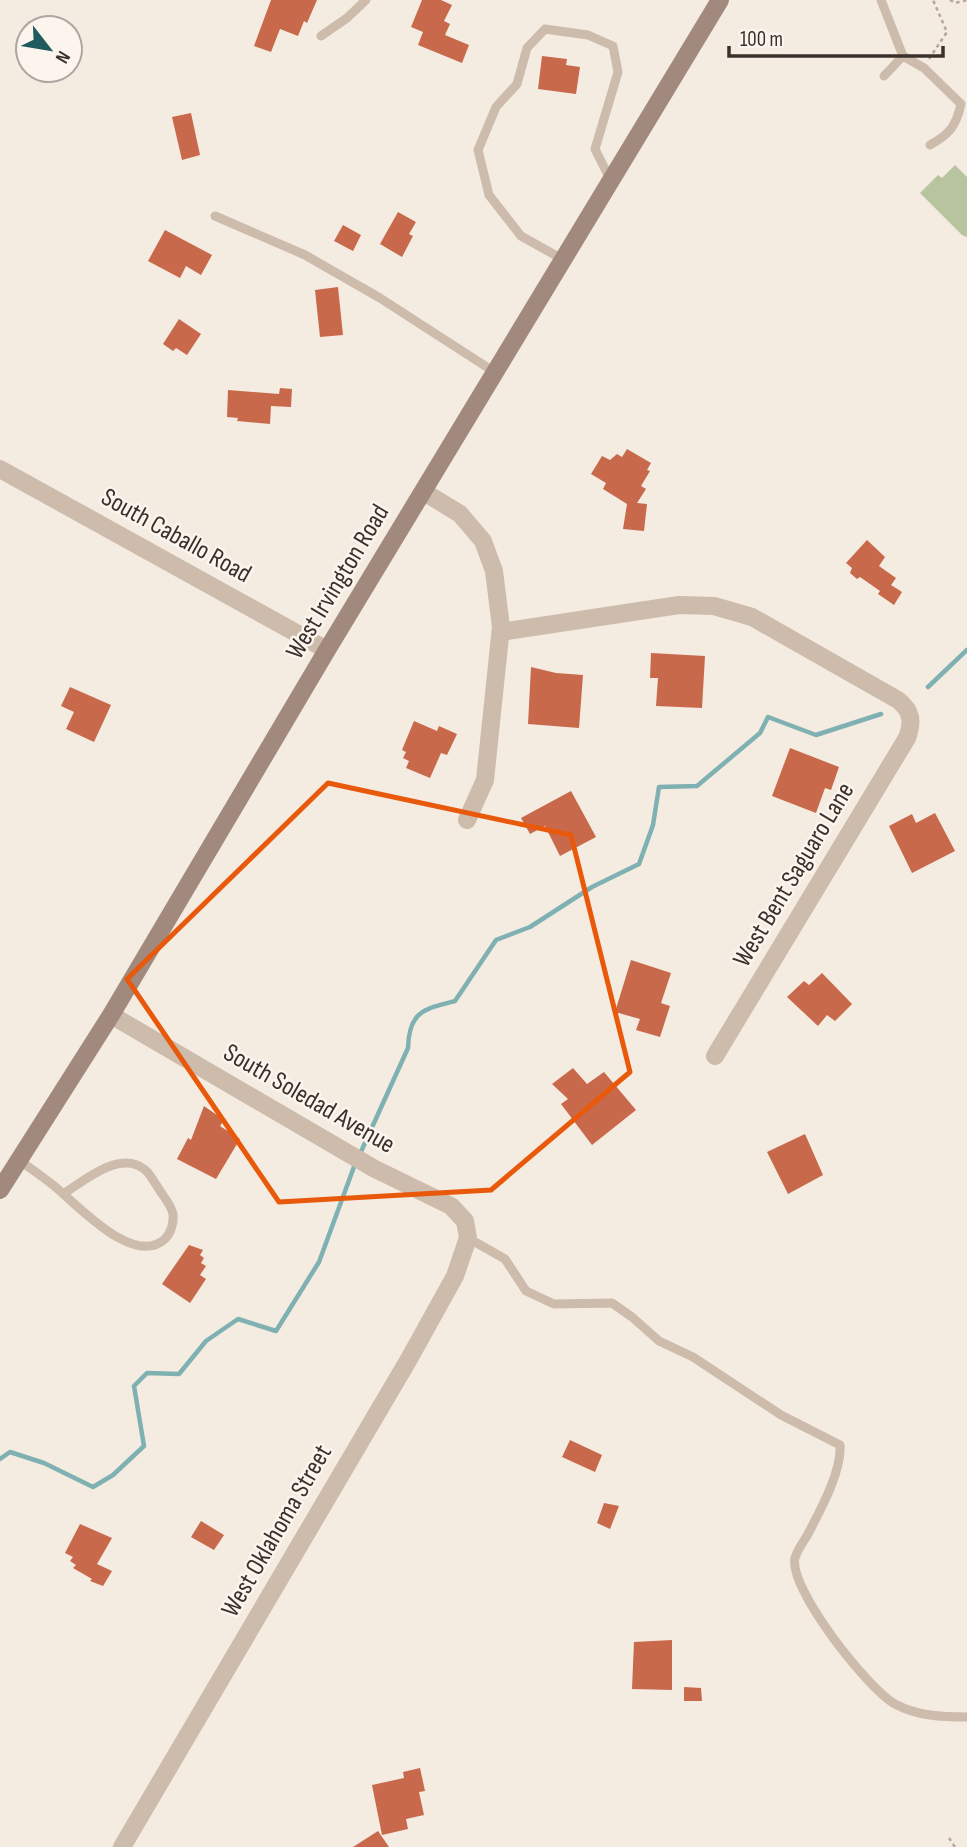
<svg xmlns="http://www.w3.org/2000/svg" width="967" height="1847" font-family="'Sofia Sans Condensed',sans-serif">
<rect width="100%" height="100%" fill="#f4ebe1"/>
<path fill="#b8c4a0" d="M955,165l12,12v60l-5,-2 -42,-42 18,-18 4,3z"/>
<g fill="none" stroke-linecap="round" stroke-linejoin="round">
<path stroke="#7fb0b2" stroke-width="4.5" d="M928,687l39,-37
M359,1156l49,-108c1,-36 15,-39 47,-47l41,-61 34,-13 62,-40 47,-23 14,-39 6,-38 38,-1 63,-53 8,-16 48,18 65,-21
M0,1459l10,-7 34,11 49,24 20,-12 31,-29 -10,-60 13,-13 32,1 27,-33 32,-22 38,12 43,-69 36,-98"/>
</g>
<path fill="#c8694b" d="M271,0h46l-10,23 -3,-2 -6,15 -18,-7 -9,23 -17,-6z
M422,0h19l11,5 -8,16 6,3 -5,11 24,10 -7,18 -44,-18 5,-13 -12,-5z
M542,56l25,3 -1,6 14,2 -4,27 -38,-5z
M191,113l9,42 -18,5 -10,-43z
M398,212l18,10 -7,12 4,2 -11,21 -22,-13z
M343,225l18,10 -8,16 -19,-10z
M165,230l47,25 -11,20 -15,-9 -6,12 -32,-17z
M338,287l5,48 -23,2 -5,-47z
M179,319l22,15 -14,21 -11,-7 -3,3 -10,-7z
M280,388l12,1 -1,18 -20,-1 -1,18 -33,-3 1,-3 -11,-1 1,-27 51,4z
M627,449l24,14 -4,7 3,1 -9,15 5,3 -9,14 10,1 -3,27 -21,-2 4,-25 -24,-15 3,-6 -15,-9 11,-18 8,4 7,-6 5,3z
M867,540l18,17 -6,9 17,12 -5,7 11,7 -8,13 -16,-11 2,-3 -20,-14 -3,2 -7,-6 2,-5 -6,-5z
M651,653l54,3 -3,52 -46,-2 2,-28h-8z
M531,667l25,6 27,2 -4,53 -51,-4z
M70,687l41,18 -17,37 -28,-13 8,-17 -13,-6z
M414,721l23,10 2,-5 18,8 -10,21 -6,-2 -11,25 -24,-10 3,-7 -6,-3 3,-6 -4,-2z
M790,748l49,19 -8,23 -6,-2 -9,25 -44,-17z
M571,791l25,46 -36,19 -15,-30 -15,8 -9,-16z
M935,813l20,38 -43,22 -23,-47 23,-12 4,9z
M631,960l40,13 -10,30 9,3 -10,31 -24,-7 4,-11 -25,-7z
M822,973l30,31 -17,17 -8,-6 -9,11 -31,-29 17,-16 5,4z
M573,1068l14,16 17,-12 32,38 -44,35 -31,-41 7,-5 -16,-15z
M204,1106l20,14 -4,6 20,13 -24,40 -39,-20 11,-21 3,2z
M805,1134l18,41 -35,19 -21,-42z
M189,1245l14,5 -3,5 4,3 -3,5 5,3 -6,9 6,4 -16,24 -28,-19z
M570,1440l32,15 -7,17 -33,-15z
M604,1503l15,3 -9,23 -13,-6z
M201,1521l23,14 -10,15 -23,-13z
M80,1524l32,14 -15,26 15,7 -9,15 -13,-5 2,-2 -19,-11 3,-3 -6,-4 3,-4 -8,-4z
M672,1640v50l-40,-1 2,-47z
M684,1687l17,1 1,13h-18z
M420,1768l5,23 -6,1 5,23 -18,4 2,10 -26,6 -10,-50 32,-7 -1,-6z
M378,1831l11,16h-36z"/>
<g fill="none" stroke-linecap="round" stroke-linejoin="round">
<path stroke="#b9a596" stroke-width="2.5" stroke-dasharray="3.5 3.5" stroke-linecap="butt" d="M950,0l5,3 12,-3
M929,59l18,-27 -14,-32
M949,1838l6,9"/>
<path stroke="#cdbbac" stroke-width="9" d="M881,0l22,56 -19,20
M321,36l26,-18 19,-18
M903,56l21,12 37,36c-5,22 -11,30 -31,41
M215,216l90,39 75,43 116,75
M564,260l-43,-24 -32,-41 -11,-45 18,-43 21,-23 10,-36 18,-19 43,6 25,11 5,26 -23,77 16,32
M19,1160c11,8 23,16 34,25 23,18 80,83 112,54 6,-6 9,-17 8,-25 -2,-10 -11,-19 -16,-28 -4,-5 -7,-13 -13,-17 -25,-19 -60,12 -81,25
M468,1238l37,21 21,32 28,13 58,-1 20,14 27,24 34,16 88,58 59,30c2,26 -20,66 -32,89 -4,7 -11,16 -13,24 -7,30 73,131 100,146 22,12 47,13 72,13"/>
<path stroke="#cdbbac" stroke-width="18" d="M0,469l327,181
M424,492l36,22 23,27 11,30 7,56 -16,153 -18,40
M501,632l178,-27 35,1 38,11 146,83c14,11 15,22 9,38l-192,318
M111,1015l264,154 76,37 14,15 3,17 -13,38 -46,83 -287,488"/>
<path stroke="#a18a7d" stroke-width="18" d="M0,1190l111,-175 216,-365 393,-650"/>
</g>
<path fill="none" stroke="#e8590c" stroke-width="5" stroke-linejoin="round" d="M328,783l243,52 59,237 -139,118 -212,12 -152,-223z"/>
<g text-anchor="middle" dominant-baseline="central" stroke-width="5" stroke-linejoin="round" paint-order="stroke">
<g font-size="26" fill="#3b302b" stroke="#fbf5ee">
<text transform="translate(176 536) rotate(29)">South Caballo Road</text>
<text transform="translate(338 582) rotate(-59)">West Irvington Road</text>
<text transform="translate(794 875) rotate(-59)">West Bent Saguaro Lane</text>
<text transform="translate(309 1099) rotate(30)">South Soledad Avenue</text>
<text transform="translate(277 1531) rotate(-60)">West Oklahoma Street</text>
</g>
</g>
<g transform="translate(49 49) rotate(121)"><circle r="33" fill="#fbf5ee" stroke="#aea6a0" stroke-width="2"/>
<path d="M0-5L12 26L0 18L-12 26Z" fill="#1f5a5e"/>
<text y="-10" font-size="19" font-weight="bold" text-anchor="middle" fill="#3b302b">N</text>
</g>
<path d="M729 46v10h214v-10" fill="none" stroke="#3b302b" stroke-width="3.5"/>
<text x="740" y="46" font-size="21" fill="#3b302b" stroke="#fbf5ee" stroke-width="5" paint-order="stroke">100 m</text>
</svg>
